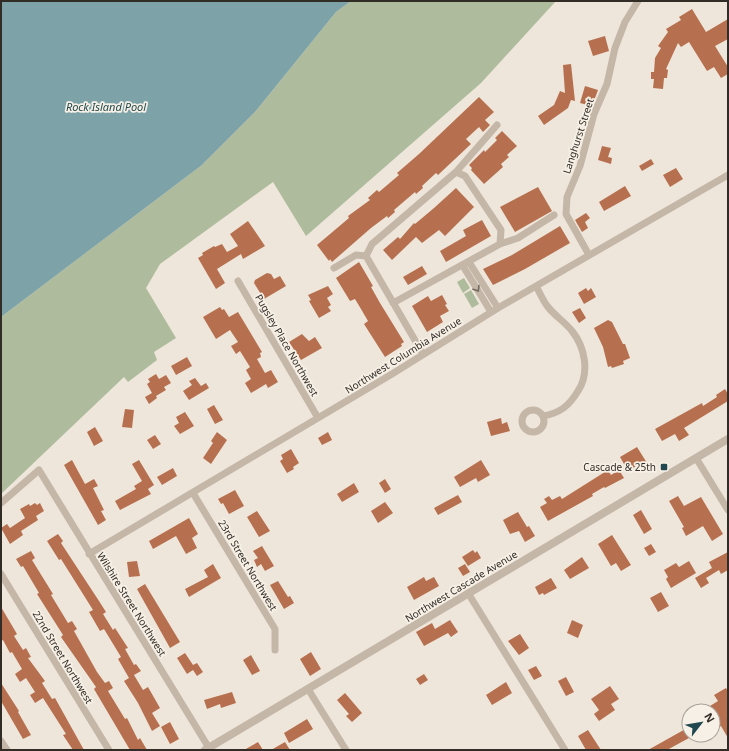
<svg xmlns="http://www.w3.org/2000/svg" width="729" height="751" font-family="'Noto Sans',sans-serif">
<rect width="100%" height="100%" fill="#eee6da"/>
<path fill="#aebb9c" d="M351,1h205l-75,82 -175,153 -33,-54 -113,82 -14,24 30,50 -22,14 3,8 -29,22 -4,-5 -123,117v-177l201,-152 53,-53 81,-100z
M464,278l6,10 -7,5 -6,-11z
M471,290l8,14 -7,4 -8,-14z"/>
<path fill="#7da3a8" d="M1,1h350l-15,11 -81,100 -53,53 -201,152z"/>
<path fill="#b7704f" d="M692,9l14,23 22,-13v20l-13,7 13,21v7l-7,4 -7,-11 -7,4 -18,-29 -8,5 -3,-4 -12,26 2,1 -1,8h-3l-1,11 -10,-1 1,-9h-3v-7h3l1,-14 6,-10 -3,-2 10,-14 -2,-3 15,-9 -2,-3z
M605,36l4,15 -16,5 -5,-15z
M571,64l4,37 -4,-1 -3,8 -24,17 -6,-9 16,-11 6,-14 5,2 -2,-28z
M585,86l13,4 -6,16 -12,-3z
M479,97l15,15 -9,8 5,5 -7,7 -4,-5 -13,12 5,5 -33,31 -2,-2 -14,13 1,2 -7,6 -1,-2 -21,18 1,2 -7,6 -1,-2 -16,12 -39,34 -2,-3 -1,2 -12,-16 32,-27 -1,-2 22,-16 -2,-2 9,-8 2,2 20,-17 -2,-2 22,-19z
M502,131l15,15 -10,9 2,2 -8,7 2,3 -19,17 -13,-14 1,-2 -3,-3 15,-15 1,2 12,-12 -2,-2z
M602,146l9,2 -3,9 4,1 -1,6 -13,-4z
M651,159l3,5 -12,7 -3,-5z
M676,168l7,11 -13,8 -7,-12z
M625,186l6,10 -27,15 -5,-9z
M538,187l14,24 -37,21 -15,-25z
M456,188l18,19 -29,29 -6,-6 -17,13 -6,-6 -24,23 -9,-10 15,-13 2,2 14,-16 1,1 19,-16z
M586,213l4,5 -5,4 3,6 -6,4 -7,-12z
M482,220l9,16 -45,26 -6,-11 26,-15 -3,-6z
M248,221l17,25 -22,13 -2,-5 -24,15 8,14 -9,6 -18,-31 5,-3 -1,-2 12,-7 1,1 7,-3 5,8 11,-6 -8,-12z
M560,226l10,17 -45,26 -32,16 -10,-16 29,-14z
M359,262l14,24 -2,1 9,16 24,39 -3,2 1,2 -17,11 -21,-33 4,-3 -7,-12 -6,-10 -5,2 -14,-23z
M422,266l5,8 -19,11 -5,-8z
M267,273l4,1 3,5 6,-3 6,10 -22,13 -10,-16 1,-3z
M328,286l5,8 -6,4 4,7 -3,2 3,4 -12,7 -10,-17 2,-1 -3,-5z
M586,288l2,3 3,-3 5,9 -12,7 -6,-11z
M442,295l5,9 -2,1 4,6 -9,5 3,6 -16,10 -15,-26 16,-10 3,5z
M220,307l2,3 2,-1 5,8 9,-5 24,40 -2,1 1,4 -4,2 8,14 6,-3 7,12 -10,6 -2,-4 -15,9 -6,-10 6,-4 -5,-9 4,-3 -10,-16 -4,3 -5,-8 7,-4 -8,-12 -14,9 -13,-22z
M580,308l6,10 -7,5 -7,-11z
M608,320l4,2 11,22h2l5,14 -7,3 1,3 -12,4 -1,-2 -3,1 -5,-20 -9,-19z
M302,334l7,7 6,-4 7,11 -21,12 -12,-18z
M187,357l5,9 -16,9 -5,-9z
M156,374l3,5 7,-4 5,8 -7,4 2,3 -10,6 1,2 -8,6 -4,-7 7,-4 -5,-9 3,-2 -2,-3z
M195,378l6,8 5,-3 3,5 -20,12 -6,-9 9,-6 -3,-4z
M725,389l3,5v7l-44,27 5,7 -10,6 -4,-7 -13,7 -7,-12 47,-26 1,3 14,-9 -1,-2z
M214,405l9,15 -8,4 -8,-15z
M125,409l9,1 -2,18 -10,-1z
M185,412l9,14 -14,8 -6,-8 5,-3 -3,-6z
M501,418l1,6 5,-2 3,9 -19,5 -4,-14z
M95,427l8,14 -9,5 -7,-14z
M217,432l10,8 -16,24 -8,-6 10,-15 -2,-2z
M328,432l4,8 -10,5 -4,-7z
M155,435l6,9 -8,5 -6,-9z
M637,447l10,16 -8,5 -1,-3 -10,6 -8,-14z
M291,449l8,14 -6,4 1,2 -7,4 -7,-12 3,-2 -2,-4z
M72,460l13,24 9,-5 4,7 -5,2 11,22 -3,1 5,9 -8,5 -34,-60z
M139,460l15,25 -6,4 3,5 -31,16 -5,-9 21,-12 -2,-3 8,-5 -10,-17z
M481,460l9,15 -12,7 -2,-4 -16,9 -6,-10z
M173,468l4,8 -15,9 -5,-8z
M608,470l3,5 8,-5 5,8 -19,10 -1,-1 -12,7 1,2 -45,25 -8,-14 7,-4 -3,-4 5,-3 3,4 8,-4 2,3z
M385,479l6,10 -6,4 -6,-10z
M354,483l5,9 -17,10 -5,-8z
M235,490l9,16 -15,8 -6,-11 -2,1 -3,-5z
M458,495l4,7 -24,13 -4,-7z
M678,496l6,10 17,-9 22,37 -11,7 -9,-15 -17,10 -4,-8 2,-1 -15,-26z
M385,502l8,11 -15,10 -7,-12z
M35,503l2,2 3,-2 4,8 -8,5 2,4 -17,11 2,4 -13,9 -9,-16 6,-4 3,4 15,-10 -5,-9 9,-5 1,2z
M641,510l11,19 -8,5 -11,-19z
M257,511l13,20 -11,6 -12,-20z
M518,512l9,15 2,-1 6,10 -10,6 -6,-11 -9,3 -7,-14z
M189,518l9,16 -6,4 5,10 -11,6 -10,-18 -23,13 -4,-8z
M58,534l5,7 -2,2 38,58 7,11 -3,2 10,16 2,-2 13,20 -3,1 9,16 2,-1 5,7 -7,4 9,15 5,-3 12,21 -8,5 8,13 -8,5 -14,-28 -14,-22 5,-3 -11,-19 3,-2 -17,-28 -4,2 -11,-19 4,-2 -32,-51 -2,1 -12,-19z
M612,535l19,30 -10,6 -5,-8 -5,3 -13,-22z
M651,544l5,8 -7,4 -5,-8z
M262,546l12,20 -9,5 -4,-7 -4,3 -3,-7 4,-2 -5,-7z
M473,550l2,3 2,-2 4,7 -13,8 -6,-9z
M31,551l4,7 -3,2 21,34 -2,1 17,28 4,-2 5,8 -3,2 23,41 8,11 4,-2 4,7 -5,3 17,28 2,-1 11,22 2,-2 7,12h-17l-36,-61 2,-2 -35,-50 2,-2 -26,-41 2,-1 -16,-27 -2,1 -5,-8z
M728,552v18l-7,4 -2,-4 -13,8 3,5 -8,5 -6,-10 17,-10 -3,-6z
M582,557l7,11 -19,11 -6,-9z
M137,561l3,15 -11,1 -2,-15z
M689,561l7,12 -25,15 -5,-9 2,-2 -4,-7 12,-7 3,4z
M213,564l8,14 -32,19 -4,-8 23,-12 -4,-7z
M465,564l5,8 -7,4 -5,-8z
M424,577l2,4 8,-4 5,9 -25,14 -7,-13z
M551,578l6,10 -13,7 -1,-2 -4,2 -4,-8z
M278,581l10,16 2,-1 4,7 -10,6 -14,-24z
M145,584l35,58 -10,6 -33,-59z
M661,592l8,14 -11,6 -8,-14z
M1,607l16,27 -3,2 9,14 3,-2 5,9 -3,1 17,23 -3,2 10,16 3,-1 29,52h-11l-10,-15 3,-1 -23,-36 -8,5 -5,-8 5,-3 -9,-14 -6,4 -5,-8 7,-5 -10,-17 -2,1 -7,-13 -2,1z
M450,620l8,12 -7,5 -3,-4 -24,13 -8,-14 16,-9 3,6z
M572,620l11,5 -5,13 -11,-5z
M520,634l9,14 -10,7 -11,-14z
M311,652l10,17 -11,7 -10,-17z
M185,653l8,12 4,-2 6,9 -6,4 -4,-6 -6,4 -10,-16z
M251,655l9,16 -8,4 -9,-15z
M536,666l6,10 -8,4 -6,-10z
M424,674l4,6 -8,5 -4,-6z
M566,677l8,15 -8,4 -8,-15z
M506,682l6,11 -20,12 -6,-10z
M1,683l18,28 -1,1 13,23 -8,4 -22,-38z
M610,686l9,13 -8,5 4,6 -16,11 -5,-7 5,-4 -8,-11z
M726,688l2,3v47l-7,-12 -8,4v-19h-11l16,-10 -4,-6z
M232,692l4,11 -15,5 -1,-4 -13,5 -3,-9z
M345,693l17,20 -10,9 -6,-6 3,-2 -12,-14z
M307,719l6,10 -24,14 -5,-10z
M170,722l9,17 -9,5 -9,-17z
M689,727v11l-22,12h-19z
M588,730l13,20h-15l-8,-14z
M258,742l5,8h-19z
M285,742l5,8h-19z"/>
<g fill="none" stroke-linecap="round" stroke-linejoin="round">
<path stroke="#c4b7a8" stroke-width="7" d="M456,172l41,-47
M500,244l18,-6 36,-23
M589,255l-23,-41 1,-17 13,-31 14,-52 13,-30 8,-36 10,-26 13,-21
M469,262l29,46
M463,266l28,46
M334,268l22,-13 10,1
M238,281l80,137
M536,286c4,7 7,15 12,21 7,9 17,15 24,24 13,16 18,42 6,60 -9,15 -18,22 -35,25
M393,303l107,-59 1,-14 -36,-54 -9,-4 -84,72 -6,12 57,98
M522 421a11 11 0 1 1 22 0a11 11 0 1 1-22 0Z
M696,458l32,52
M193,493l82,136v21
M1,503l38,-33 170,278
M89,554l303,-180 106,-66 230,-133
M1,574l108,176
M468,593l97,157
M308,689l38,61
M1,741l6,9"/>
<path stroke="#c4b7a8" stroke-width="8" d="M205,750l523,-311"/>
</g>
<defs><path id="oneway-chevron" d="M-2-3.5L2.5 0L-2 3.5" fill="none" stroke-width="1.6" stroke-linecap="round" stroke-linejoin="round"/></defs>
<use stroke="#746b61" href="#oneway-chevron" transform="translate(477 289) rotate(58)"/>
<rect fill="#22484f" stroke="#f6f0e6" stroke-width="1.5" x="660" y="463" width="8" height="8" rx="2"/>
<g text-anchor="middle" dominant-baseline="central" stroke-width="3.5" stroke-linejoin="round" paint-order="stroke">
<g font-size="10" fill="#322c27" stroke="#f6f0e6">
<text transform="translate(578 136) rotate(-72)">Langhurst Street</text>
<text transform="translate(287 345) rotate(60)">Pugsley Place Northwest</text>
<text transform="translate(403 355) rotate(-32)">Northwest Columbia Avenue</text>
<text transform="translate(248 565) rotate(59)">23rd Street Northwest</text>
<text transform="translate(461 586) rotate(-31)">Northwest Cascade Avenue</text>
<text transform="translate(132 604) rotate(58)">Wilshire Street Northwest</text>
<text transform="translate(63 657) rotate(59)">22nd Street Northwest</text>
</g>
<g font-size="10" fill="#322c27" stroke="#f6f0e6" text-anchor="end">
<text x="656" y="467">Cascade &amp; 25th</text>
</g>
<g font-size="11" font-style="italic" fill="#22484f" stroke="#f6f0e6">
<text x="106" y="106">Rock Island Pool</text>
</g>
</g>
<rect width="729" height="751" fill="none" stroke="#322c27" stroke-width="4"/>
<g transform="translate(701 723) rotate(59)"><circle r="19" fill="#f6f0e6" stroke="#a8a29a"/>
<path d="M0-3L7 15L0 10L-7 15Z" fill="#22484f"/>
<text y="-6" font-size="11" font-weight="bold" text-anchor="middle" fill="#322c27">N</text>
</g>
</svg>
